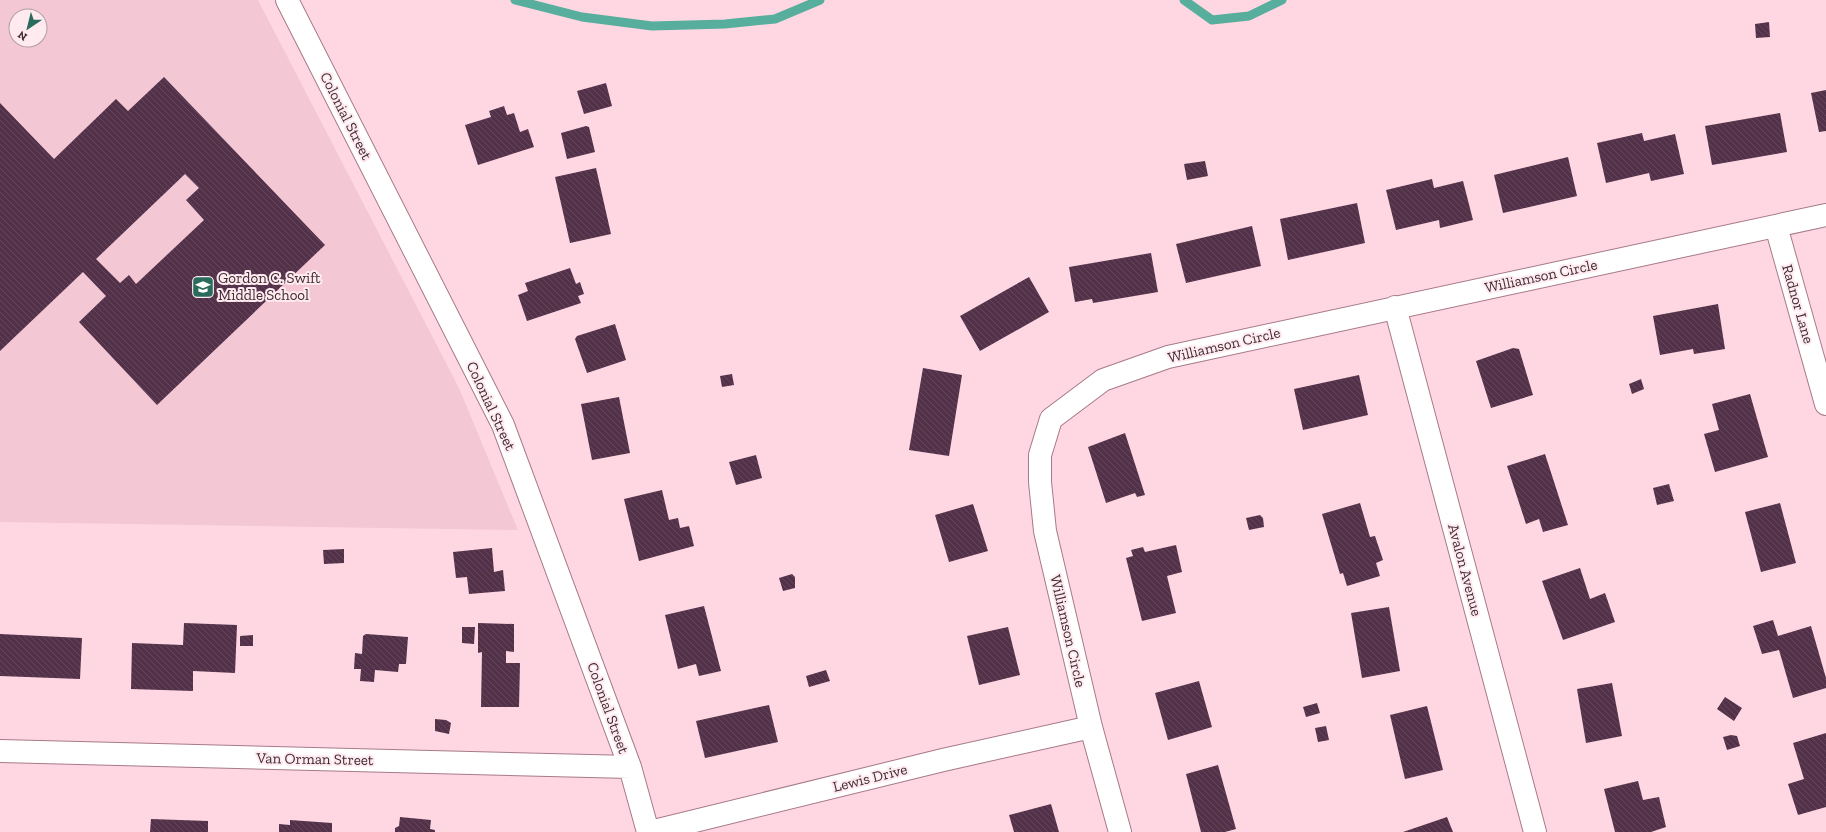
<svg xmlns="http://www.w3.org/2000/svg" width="1826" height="832" font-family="'Zilla Slab',serif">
<defs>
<pattern id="building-back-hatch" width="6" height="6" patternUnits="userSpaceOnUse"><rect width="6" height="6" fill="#523149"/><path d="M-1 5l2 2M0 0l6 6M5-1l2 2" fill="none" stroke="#63465b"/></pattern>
</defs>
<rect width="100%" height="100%" fill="#ffd7e3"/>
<path fill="#f4c7d5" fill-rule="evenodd" d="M0,0h258l201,388 59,142 -518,-8zM16,16h24v24h-24z"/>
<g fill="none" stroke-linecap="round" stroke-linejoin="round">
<path stroke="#57ae9c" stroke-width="9" d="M515,0l67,17 70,9 73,-2 50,-5 45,-19
M1184,0l28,20 37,-4 33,-16"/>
</g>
<path fill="url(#building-back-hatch)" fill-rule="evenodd" d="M1769,22l1,15 -14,1 -1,-14z
M164,77l161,168 -168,160 -78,-83 27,-26 -23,-24 -83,79v-248l54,56 62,-60 12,12zM185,174l14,14 -13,12 18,20 -68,64 -7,-9 -9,8 -24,-24z
M606,83l6,23 -28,8 -7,-23z
M1826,90v41l-7,1 -8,-39z
M504,106l3,9 7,-2 6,19 8,-3 6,18 -56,18 -13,-40 26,-8 -2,-6z
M1780,113l7,39 -75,13 -7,-39z
M586,126l3,1 6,25 -28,7 -6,-26z
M1642,133l2,8 31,-7 9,40 -33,7 -2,-8 -43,10 -9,-40z
M1568,157l9,39 -74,17 -9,-38z
M1205,161l3,15 -21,4 -3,-16z
M596,168l15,66 -41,9 -15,-66z
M1432,179l2,9 29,-7 10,39 -33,8 -1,-8 -43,10 -10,-40z
M1357,203l8,40 -77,17 -8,-41z
M1252,226l9,40 -75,17 -10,-39z
M1151,253l7,39 -65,11 -1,-4 -17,3 -6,-35z
M570,268l6,16 4,-2 4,12 -6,2 3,7 -54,18 -9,-26 10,-4 -3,-8z
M1029,277l20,35 -69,39 -20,-35z
M1718,304l7,45 -31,5 -1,-5 -33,6 -7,-39z
M615,324l11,36 -39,13 -12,-34 2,-3z
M1513,348l6,1 14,46 -42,13 -15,-47z
M923,368l39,7 -13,81 -40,-6z
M732,374l2,11 -12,2 -2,-11z
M1359,375l9,40 -65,15 -9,-41z
M1641,379l3,10 -12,5 -3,-10z
M1750,394l18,63 -53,15 -11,-38 15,-4 -7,-26z
M619,397l11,56 -38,7 -11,-56z
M1125,433l20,62 -8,2 -2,-4 -29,10 -18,-56z
M1545,454l23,71 -25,7 -4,-13 -13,5 -19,-58z
M756,455l6,23 -26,7 -7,-23z
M1669,484l5,17 -17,4 -4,-17z
M662,490l7,30 9,-2 2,10 9,-2 5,20 -55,15 -15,-62z
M1360,503l10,34 5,-1 8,24 -7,3 4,13 -33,10 -4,-13 -3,1 -18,-60z
M1780,503l16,60 -35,9 -16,-60z
M973,504l15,47 -39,11 -14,-47z
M1260,515l3,3 1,9 -15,3 -3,-12z
M1176,545l6,27 -15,4 9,37 -34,8 -16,-63 7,-2 -2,-6 12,-3 2,5z
M492,548l2,24 9,-2 2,21 -36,3 -2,-17 -11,1 -3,-26z
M344,549v14l-20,1 -1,-14z
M1580,568l10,31 15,-6 10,29 -52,18 -21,-59z
M792,574l3,3v11l-12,3 -4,-13z
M704,606l17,65 -22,5 -3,-12 -18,5 -13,-54z
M1389,607l11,64 -38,7 -11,-65z
M1773,620l5,16 33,-10 15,52v10l-33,10 -14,-48 -17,4 -9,-28z
M184,623l53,2 -2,48 -42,-2v20l-62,-2 1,-46 51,2z
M478,623l36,1v28l-8,-1v12h14l-1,44h-38l1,-55 -4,1z
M462,627h13l-1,17 -12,-1z
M1008,627l12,48 -41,10 -12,-49z
M0,634l82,4 -2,41 -80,-3z
M366,634l42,3 -2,27h-7l-1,8 -23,-2 -1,12 -14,-1 1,-12h-7l1,-16 7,1 1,-18z
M253,635v11h-13v-10z
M826,670l4,11 -21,6 -3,-11z
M1199,681l13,46 -44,13 -13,-47z
M1612,683l10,53 -36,7 -9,-54z
M1725,697l17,11 -8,13 -17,-12z
M1317,703l3,10 -14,4 -3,-10z
M769,705l9,37 -73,16 -9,-37z
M1427,706l16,64 -38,9 -15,-64z
M435,719l11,1 5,3 -2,11 -14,-3z
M1326,726l3,14 -11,2 -3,-14z
M1826,733v74l-28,8 -10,-31 16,-5 -11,-36z
M1731,735l6,1 3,10 -13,4 -4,-13z
M1218,765l18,64 -11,3h-24l-15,-58z
M1638,781l5,19 16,-3 7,30 -15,5h-36l-11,-43z
M1051,804l8,28h-45l-5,-17z
M400,817l31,3 -1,9 5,1v2h-40v-4l4,-2z
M1447,817l6,15h-50z
M151,819l57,2v11h-58z
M290,820l42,3v9h-53v-8l11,1z"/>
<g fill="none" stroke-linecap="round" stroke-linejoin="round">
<g stroke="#a77a89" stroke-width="24">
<path id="minor" d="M287,0l216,425 127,342 18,65
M1776,226l50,178
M1395,307l140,525
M0,751l630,16
M650,832l293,-72 148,-33
M1120,832l-29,-105 -46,-196 -5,-49v-27l11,-36 52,-39 65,-23 658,-142"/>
</g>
<use href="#minor" stroke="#fff" stroke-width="22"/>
</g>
<defs>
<g id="school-square" transform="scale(1.15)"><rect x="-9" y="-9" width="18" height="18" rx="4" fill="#296c5e" stroke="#ffeaf0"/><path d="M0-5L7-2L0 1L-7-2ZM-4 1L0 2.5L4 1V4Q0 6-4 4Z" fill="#fff"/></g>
</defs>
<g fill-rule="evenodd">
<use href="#school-square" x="203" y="287"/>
</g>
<g text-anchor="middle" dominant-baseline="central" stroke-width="4" stroke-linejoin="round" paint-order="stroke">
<g font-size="15" fill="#3f2c33" stroke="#ffeaf0">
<text transform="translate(346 116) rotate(63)">Colonial Street</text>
<text transform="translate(1541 276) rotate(-12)">Williamson Circle</text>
<text transform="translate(1798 304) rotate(74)">Radnor Lane</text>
<text transform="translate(1224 345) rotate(-13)">Williamson Circle</text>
<text transform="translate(491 406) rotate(65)">Colonial Street</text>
<text transform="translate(1465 570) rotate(75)">Avalon Avenue</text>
<text transform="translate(1068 631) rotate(77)">Williamson Circle</text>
<text transform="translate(608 708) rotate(70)">Colonial Street</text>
<text transform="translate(315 759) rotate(1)">Van Orman Street</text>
<text transform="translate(870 778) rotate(-14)">Lewis Drive</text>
</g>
<g font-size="15" fill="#3f2c33" stroke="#ffeaf0" text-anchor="start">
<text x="218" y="278">Gordon C. Swift<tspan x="218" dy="17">Middle School</tspan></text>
</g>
</g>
<g transform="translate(28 28) rotate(215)"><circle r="19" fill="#ffeaf0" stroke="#b29ea4"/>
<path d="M0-3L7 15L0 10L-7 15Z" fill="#296c5e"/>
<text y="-6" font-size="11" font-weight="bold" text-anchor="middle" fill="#3f2c33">N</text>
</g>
</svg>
